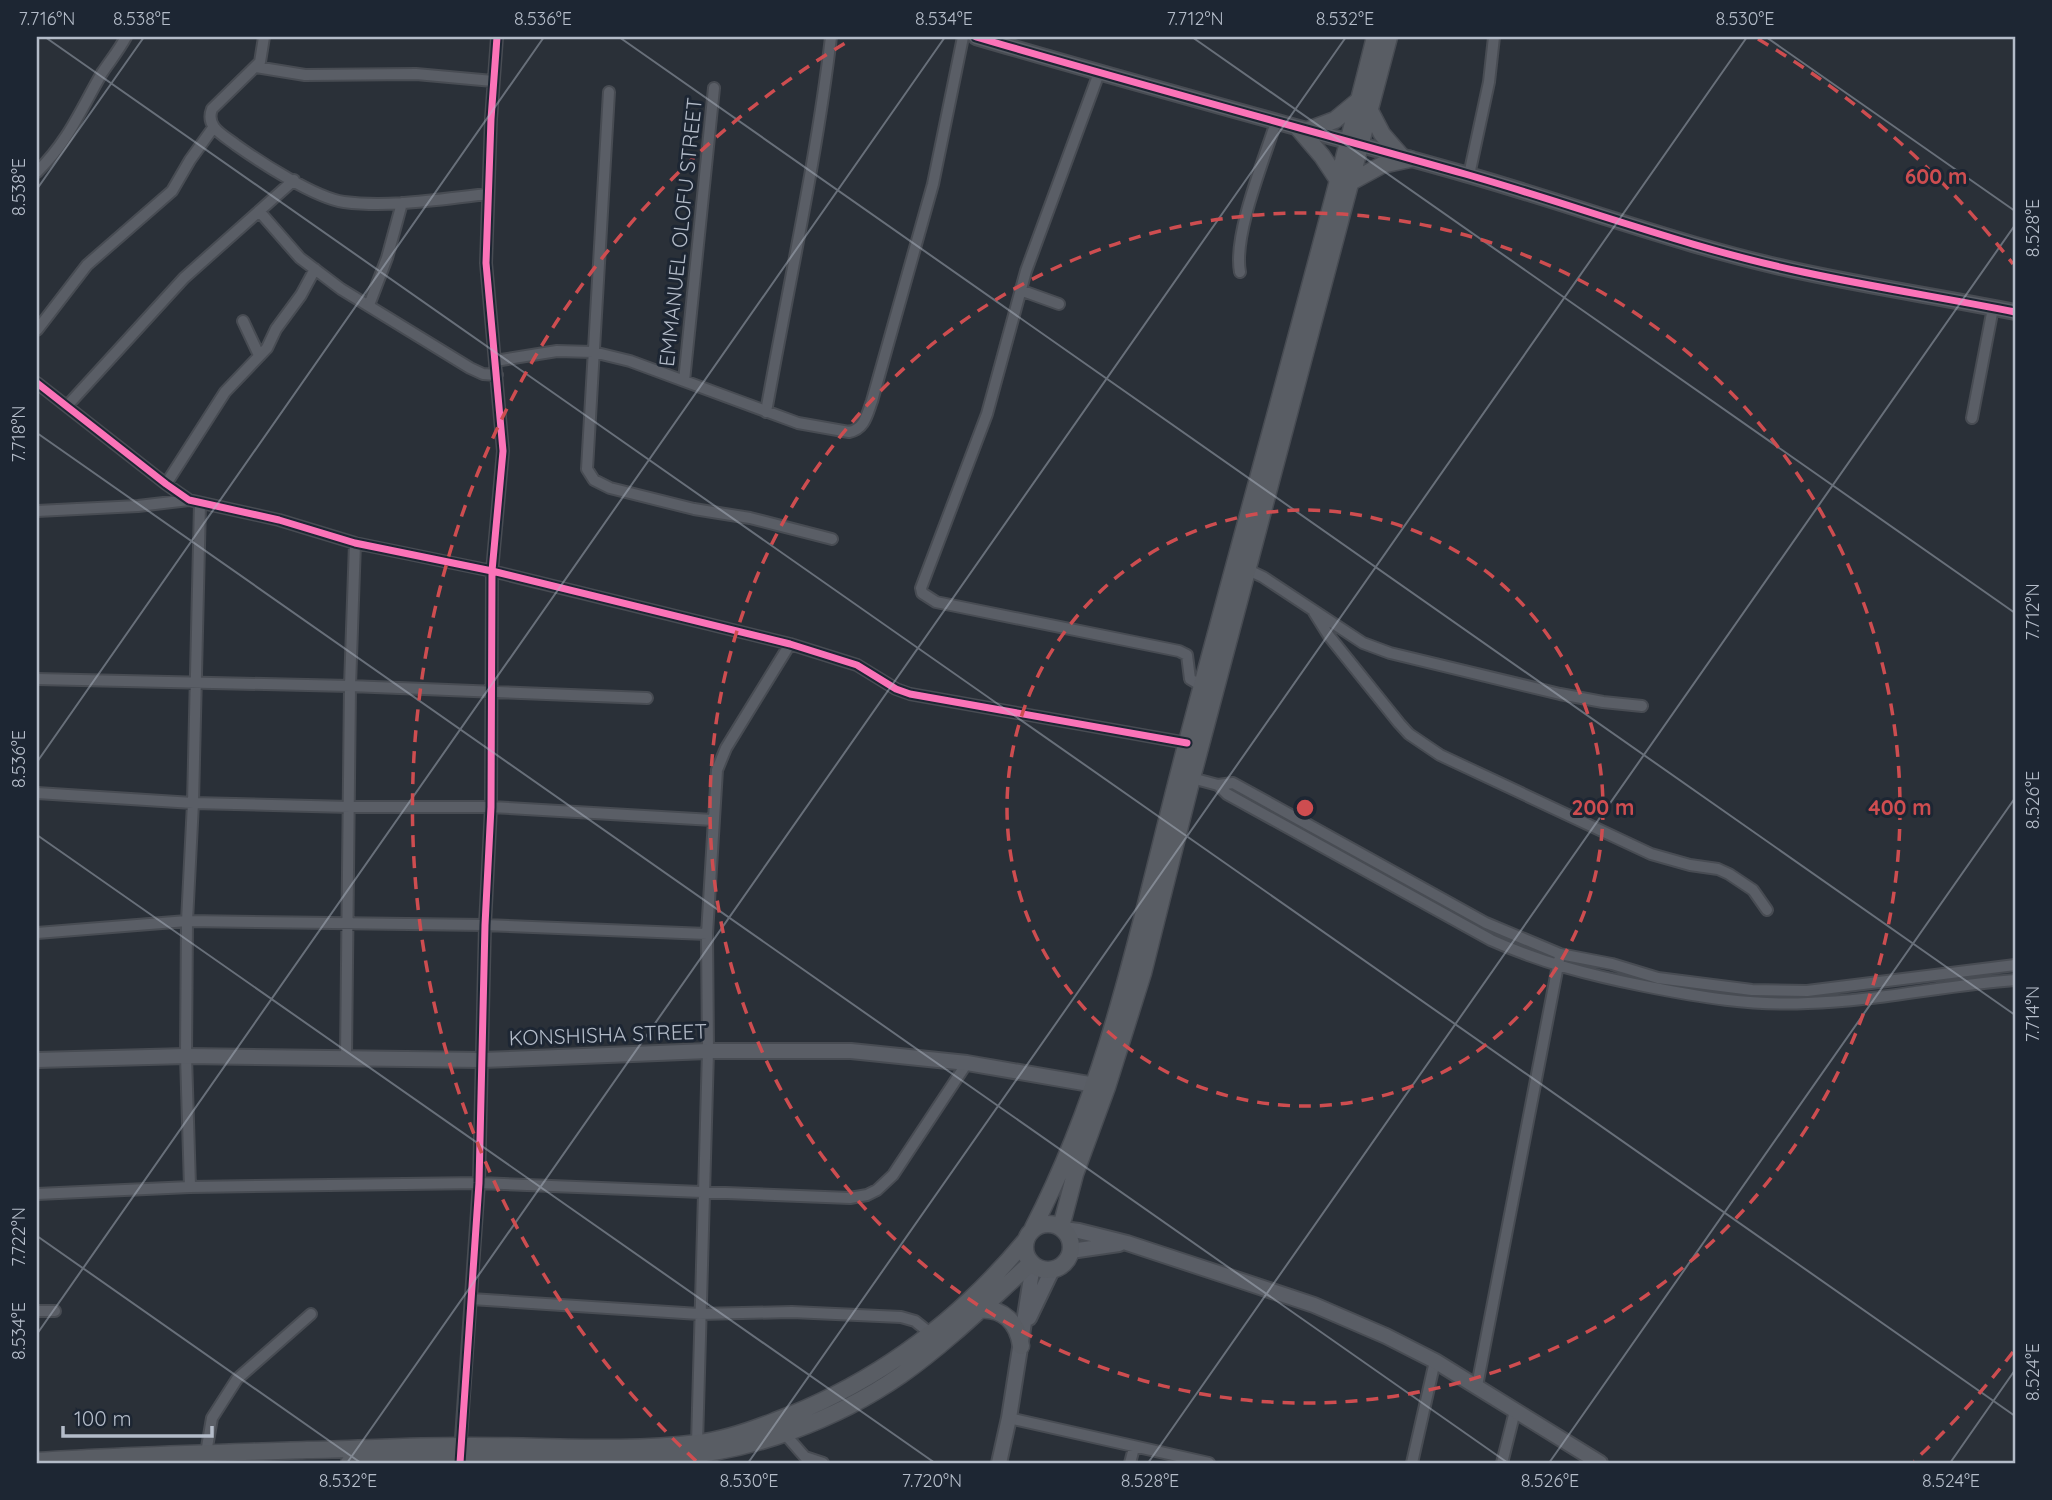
<svg xmlns="http://www.w3.org/2000/svg" width="2052" height="1500" font-family="Quicksand,sans-serif">
<rect width="100%" height="100%" fill="#2a3038"/>
<g fill="none" stroke-linecap="round" stroke-linejoin="round">
<g stroke="#484c53" stroke-width="14">
<path id="minor" d="M264,37l-4,25 -48,47c-7,18 11,26 24,36 24,17 79,53 108,57 47,6 97,-3 144,-8
M256,67l49,8 111,-1 77,7
M1099,73l-73,198 -39,143 -66,174 1,5 14,9 243,49 8,4 3,24 12,7
M609,92l-22,377 7,11 16,8 84,21 56,9 82,21
M37,172c32,-32 43,-61 65,-99 8,-12 17,-23 24,-36
M1469,175l20,-93 5,-45
M259,211l41,47 41,31 129,79 13,6 14,1
M1240,272c-7,-37 24,-112 36,-150
M1020,290l39,14
M369,305l18,-47 15,-55
M243,321l16,34
M37,330l50,-65 85,-74 18,-31 23,-32
M495,361l62,-10 36,1 37,9 168,62 51,9c16,-3 18,-18 23,-31l61,-217 30,-147
M684,381l30,-293
M37,383l129,101 23,16 90,20 76,23 137,28 298,73 67,21 39,24 14,5 277,49
M67,406l117,-128 110,-98
M766,412c22,-125 50,-249 65,-375
M1972,418l21,-110
M166,484l59,-92 42,-44 9,-19 25,-34 14,-26
M37,511l101,-5 51,-6
M1244,568l19,9 100,66 27,10 170,41 43,8 39,4
M1314,612l15,24 70,87 10,11 31,21 211,99 39,11 28,4 11,5 24,16 14,20
M37,679l313,7 297,12
M1188,777l30,8 15,-2 253,140 74,31 52,10 46,14 94,12 55,1 208,-26
M1218,785l9,9 264,146c51,23 99,35 153,46 55,11 108,20 164,17 70,-2 138,-18 207,-23
M37,793l156,10 156,4h142l222,13
M37,933l150,-12 298,4 222,9
M346,1057l4,-371 5,-143
M190,1187l-4,-131 1,-135 6,-118 7,-300
M37,1194l153,-7 289,-4 371,15 17,-3 10,-5 16,-15 74,-112
M471,1299l228,15 93,-2 109,5 14,4 15,12
M37,1311h18
M1477,1386l82,-426
M1009,1418l200,45
M784,1433l21,24 18,6
M697,1444l11,-393 -1,-117 10,-164 9,-22 64,-104
M460,1452l19,-269 6,-258 6,-118 1,-236 11,-120 -17,-188 5,-144 6,-82
M206,1453l6,-35 25,-39 74,-65
M1130,1463l4,-15
M1412,1463l23,-102
M1502,1463l13,-52"/>
</g>
<g stroke="#484c53" stroke-width="18">
<path id="tertiary" d="M976,37c163,48 326,91 489,137 113,32 223,74 338,98 70,15 142,26 212,40
M37,1060l149,-4 296,4 226,-9h143l116,12 128,22
M1063,1229l16,2 48,12 100,33 87,29 72,31 49,25 165,102
M1071,1251l48,-7
M1029,1318l23,-48
M999,1463l10,-45 24,-153"/>
</g>
<g stroke="#484c53" stroke-width="19">
<path id="secondary" d="M1369,109l13,25 20,23
M1299,129l23,27 16,24
M1306,131l29,-11 23,-19
M1349,183l33,-18 28,-6
M1025 1247a23 23 0 1 1 46 0a23 23 0 1 1-46 0Z
M1061,1227l14,-53 32,-87 36,-114 50,-199 196,-737
M1033,1228c81,-157 109,-317 154,-486 62,-235 129,-469 188,-705
M979,1310c24,-3 39,13 42,36
M37,1461c90,-6 180,-8 270,-11 51,-1 102,-4 153,-4 79,-1 160,7 238,-3 27,-3 52,-12 77,-22 99,-37 182,-98 250,-180
M349,1463l111,-4 212,-2c79,-5 164,-37 229,-82 47,-33 88,-74 130,-112"/>
</g>
<use href="#minor" stroke="#5a5e66" stroke-width="10"/>
<use href="#tertiary" stroke="#5a5e66" stroke-width="14"/>
<use href="#secondary" stroke="#595d64" stroke-width="16"/>
<g stroke="#1d2633" stroke-width="11">
<path id="cycleway" d="M976,37c163,48 326,91 489,137 113,32 223,74 338,98 70,15 142,26 212,40
M37,383l129,101 23,16 90,20 76,23 137,28 298,73 67,21 39,24 14,5 277,49
M460,1463l19,-280 6,-258 6,-118 1,-236 11,-120 -17,-188 5,-144 6,-82"/>
</g>
<use href="#cycleway" stroke="#fb73b8" stroke-width="7"/>
</g>
<path fill="none" stroke="#b4bcc9" stroke-width="2" stroke-opacity="0.45" d="M45,37l1970,1379M619,37l1396,978M1192,37l823,576M1766,37l249,174M37,189l107,-152M37,433l1471,1030M37,762l507,-725M37,835l898,628M37,1236l324,227M37,1334l908,-1297M347,1463l999,-1426M748,1463l999,-1426M1148,1463l867,-1238M1549,1463l466,-665M1950,1463l65,-93"/>
<g fill="none" stroke="#ce4d50" stroke-width="3.5" stroke-dasharray="12 9">
<circle cx="1305" cy="808" r="298"/>
<circle cx="1305" cy="808" r="595"/>
<path d="M2013 1352A893 893 0 0 1 1914 1461M696 1461A893 893 0 0 1 852 39M1758 39A893 893 0 0 1 2013 264"/>
</g>
<g text-anchor="middle" dominant-baseline="central" stroke-width="6" stroke-linejoin="round" paint-order="stroke">
<g font-size="21" fill="#b4bcc9" stroke="#1d2633">
<text transform="translate(680 232) rotate(-84)">EMMANUEL OLOFU STREET</text>
<text transform="translate(608 1034) rotate(-2)">KONSHISHA STREET</text>
</g>
</g>
<circle cx="1305" cy="808" r="10" fill="#ce4d50" stroke="#1d2633" stroke-width="3.5"/>
<g font-size="21" text-anchor="middle" font-weight="bold" fill="#ce4d50" stroke="#1d2633" stroke-width="6" stroke-linejoin="round" paint-order="stroke">
<text x="1936" y="184">600 m</text>
<text x="1603" y="815">200 m</text>
<text x="1900" y="815">400 m</text>
</g>
<rect width="2052" height="1500" fill="none" stroke="#1d2633" stroke-width="77"/>
<path d="M63 1426v10h149v-10" fill="none" stroke="#b4bcc9" stroke-width="3.5"/>
<text x="74" y="1426" font-size="21" fill="#b4bcc9" stroke="#1d2633" stroke-width="5" paint-order="stroke">100 m</text>
<rect x="38" y="38" width="1976" height="1424" fill="none" stroke="#b4bcc9" stroke-width="2.5"/>
<g font-size="18" text-anchor="middle" fill="#b4bcc9">
<text x="47" y="25">7.716°N</text>
<text x="142" y="25">8.538°E</text>
<text x="543" y="25">8.536°E</text>
<text x="944" y="25">8.534°E</text>
<text x="1195" y="25">7.712°N</text>
<text x="1345" y="25">8.532°E</text>
<text x="1745" y="25">8.530°E</text>
<text transform="translate(19 187) rotate(-90)" y="6">8.538°E</text>
<text transform="translate(2033 228) rotate(-90)" y="6">8.528°E</text>
<text transform="translate(19 434) rotate(-90)" y="6">7.718°N</text>
<text transform="translate(2033 612) rotate(-90)" y="6">7.712°N</text>
<text transform="translate(19 759) rotate(-90)" y="6">8.536°E</text>
<text transform="translate(2033 800) rotate(-90)" y="6">8.526°E</text>
<text transform="translate(2033 1014) rotate(-90)" y="6">7.714°N</text>
<text transform="translate(19 1237) rotate(-90)" y="6">7.722°N</text>
<text transform="translate(19 1331) rotate(-90)" y="6">8.534°E</text>
<text transform="translate(2033 1372) rotate(-90)" y="6">8.524°E</text>
<text x="348" y="1487">8.532°E</text>
<text x="749" y="1487">8.530°E</text>
<text x="932" y="1487">7.720°N</text>
<text x="1150" y="1487">8.528°E</text>
<text x="1550" y="1487">8.526°E</text>
<text x="1951" y="1487">8.524°E</text>
</g>
</svg>
